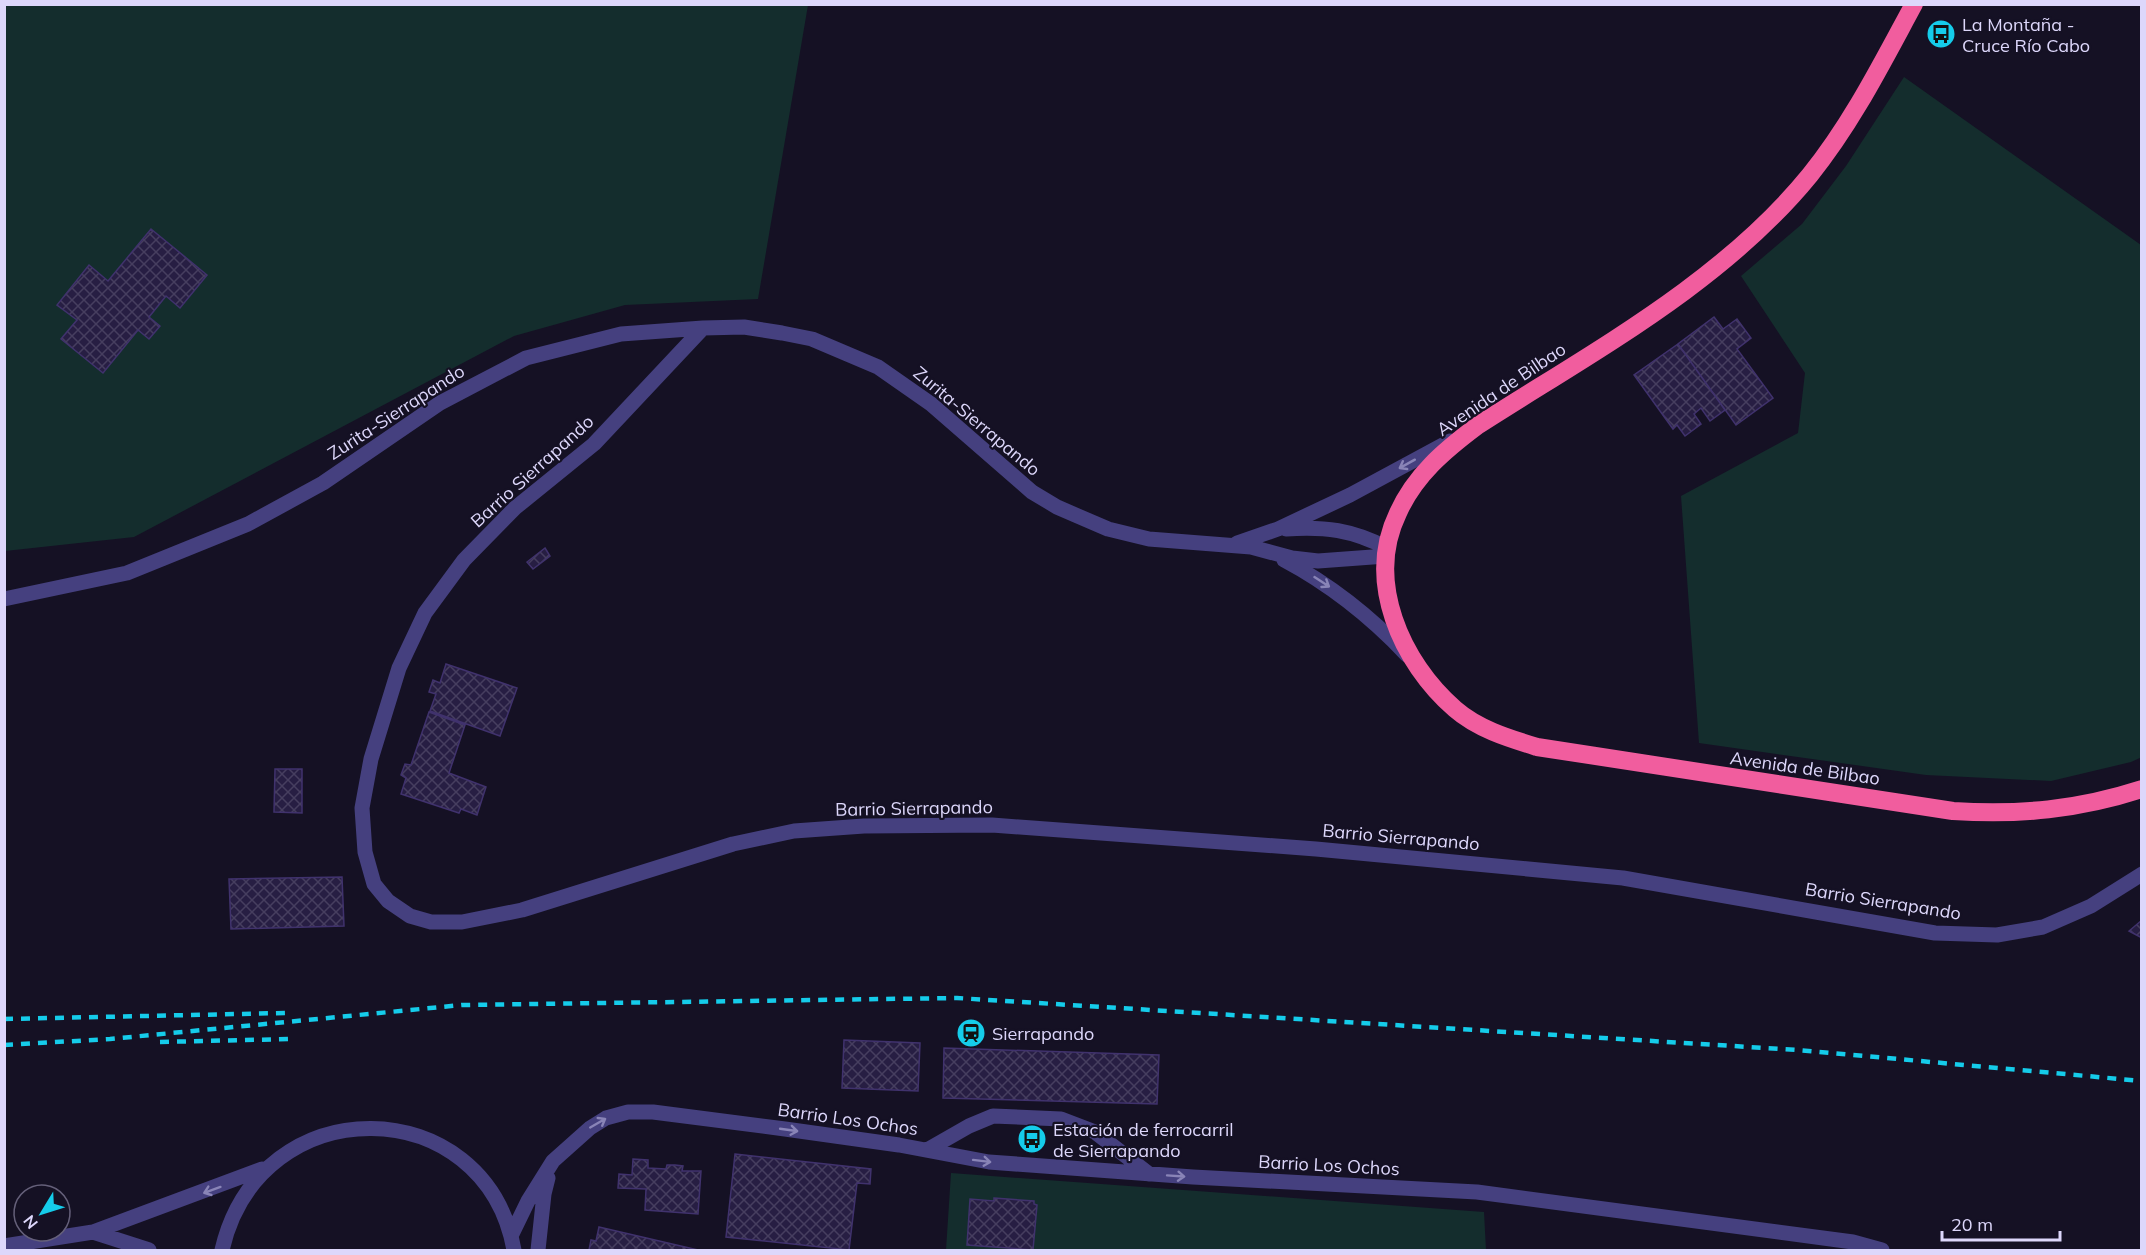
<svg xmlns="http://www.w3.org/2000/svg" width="2146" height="1255" font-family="Mulish,sans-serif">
<defs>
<pattern id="building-cross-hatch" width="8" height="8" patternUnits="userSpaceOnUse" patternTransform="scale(1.5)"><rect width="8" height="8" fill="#271e43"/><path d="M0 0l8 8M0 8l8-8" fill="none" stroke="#463e5f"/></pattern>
</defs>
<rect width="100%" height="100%" fill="#151124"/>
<path fill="#142d2d" d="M4,5h804l-50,294 -133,6 -111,31 -380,201 -129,14z
M1904,77l237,168 1,512 -11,5 -80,19 -125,-6 -227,-32 -18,-247 117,-63 7,-60 -64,-97 61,-52 44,-58z
M951,1173l533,39 2,38h-540z"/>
<path fill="url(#building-cross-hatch)" stroke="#40326d" stroke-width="1.5" d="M151,229l56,46 -27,33 -14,-12 -17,21 11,9 -11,13 -11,-9 -35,43 -42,-34 16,-19 -20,-15 32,-40 19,16z
M1714,317l9,12 14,-10 14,19 -14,11 36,49 -37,27 -58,-81z
M1678,344l47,66 -15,11 -9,-13 -7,6 7,10 -16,12 -8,-11 -4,4 -39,-54z
M545,548l5,8 -17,13 -6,-7z
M446,664l71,24 -17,48 -70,-25 6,-17 -7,-2 4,-12 7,3z
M429,712l36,13 -16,48 37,14 -9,28 -16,-6 -2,4 -58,-19 5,-16 -5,-3 4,-11 6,1z
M275,769h27v44l-28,-1z
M342,877l2,49 -113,3 -2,-50z
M2142,920v18l-13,-7z
M844,1040l76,3 -2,48 -76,-3z
M944,1048l215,7 -2,49 -214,-6z
M735,1154l136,15 -1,15 -13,-1 -8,67 -123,-13z
M633,1159l15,1v8l18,1 1,-4h8l8,1 -1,5h19l-3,43 -53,-4 1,-21 -28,-1 1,-14 13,1z
M994,1198l40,3v3l3,1 -4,45 -66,-5 3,-46 24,2z
M599,1227l99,23h-109l2,-10 5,1z"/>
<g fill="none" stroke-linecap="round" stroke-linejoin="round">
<path stroke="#45407f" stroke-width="15" d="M703,328l-109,116 -79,64 -51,52 -39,53 -26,55 -28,91 -9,49 3,44 9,32 14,17 22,15 21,6h31l60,-12 211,-66 61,-13 70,-5 128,-1 324,24 307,29 312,55 62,2 46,-8 48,-21 51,-32
M1286,529c38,-3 67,1 101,19
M1237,543l41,-14 72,-34 100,-54
M1284,560c47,25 87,57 123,95
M4,599l123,-26 121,-49 75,-41 117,-80 86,-45 95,-24 82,-6 41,-1 38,6 30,6 66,28 53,37 101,88 25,15 51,22 41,10 102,8 41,11 26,3 68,-5
M927,1150l42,-24 24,-10 68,3 34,13 54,42
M93,1232l56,18
M511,1236l17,-35 25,-40 37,-33 16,-10 22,-6h25l132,17 114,16 90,17 204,15 284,15 376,50 29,8
M4,1246l89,-14 169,-63
M222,1250c38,-164 263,-160 292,0
M538,1250l6,-56 4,-16"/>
<path stroke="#f15d9e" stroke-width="18" d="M1914,4c-32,59 -62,119 -104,171 -88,108 -218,177 -333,251 -32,24 -62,49 -79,87 -33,68 3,149 57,196 23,20 53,29 82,38l416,64c67,4 124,-1 189,-22"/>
<path stroke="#15ccea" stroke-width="4.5" stroke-dasharray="9 8" stroke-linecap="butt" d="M4,1019l281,-6
M160,1042l130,-3
M4,1045l106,-6 352,-34 495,-7 841,52 344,31"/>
</g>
<defs><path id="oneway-shaft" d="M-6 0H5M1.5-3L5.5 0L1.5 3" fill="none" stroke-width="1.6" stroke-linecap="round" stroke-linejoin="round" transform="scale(1.5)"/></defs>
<g stroke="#8984b7">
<use href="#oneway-shaft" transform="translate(1407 464) rotate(151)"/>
<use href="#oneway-shaft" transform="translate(1322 582) rotate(33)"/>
<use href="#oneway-shaft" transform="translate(598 1123) rotate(-30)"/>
<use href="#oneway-shaft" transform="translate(789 1130) rotate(8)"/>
<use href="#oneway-shaft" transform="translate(982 1161) rotate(7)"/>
<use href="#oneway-shaft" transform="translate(1176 1176) rotate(4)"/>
<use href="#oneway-shaft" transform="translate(212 1190) rotate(160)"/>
</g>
<defs>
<g id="bus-disc" transform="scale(1.5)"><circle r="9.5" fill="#15ccea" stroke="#151124"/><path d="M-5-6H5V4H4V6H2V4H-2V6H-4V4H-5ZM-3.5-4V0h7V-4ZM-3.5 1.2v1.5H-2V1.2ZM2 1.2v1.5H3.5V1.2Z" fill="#111"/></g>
<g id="station-disc" transform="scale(1.5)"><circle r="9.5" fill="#15ccea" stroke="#151124"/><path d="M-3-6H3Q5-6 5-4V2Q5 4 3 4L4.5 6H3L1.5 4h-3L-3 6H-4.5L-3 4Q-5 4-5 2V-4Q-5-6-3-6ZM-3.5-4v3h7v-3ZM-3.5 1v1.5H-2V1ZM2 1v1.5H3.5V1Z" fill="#111"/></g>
</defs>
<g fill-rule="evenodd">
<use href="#bus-disc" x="1941" y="34"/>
<use href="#station-disc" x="971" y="1033"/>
<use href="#bus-disc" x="1032" y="1139"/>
</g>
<g text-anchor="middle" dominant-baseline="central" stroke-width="4.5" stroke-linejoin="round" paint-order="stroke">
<g font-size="18" fill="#ddd7fb" stroke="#151124" text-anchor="start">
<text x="1962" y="24">La Montaña -<tspan x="1962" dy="21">Cruce Río Cabo</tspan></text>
<text x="992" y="1033">Sierrapando</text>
<text x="1053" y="1129">Estación de ferrocarril<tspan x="1053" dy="21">de Sierrapando</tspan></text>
</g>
<g font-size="18" fill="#ddd7fb" stroke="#151124">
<text transform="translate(1501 389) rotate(-34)">Avenida de Bilbao</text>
<text transform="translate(396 412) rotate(-33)">Zurita-Sierrapando</text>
<text transform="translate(977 421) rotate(40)">Zurita-Sierrapando</text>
<text transform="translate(532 471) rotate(-42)">Barrio Sierrapando</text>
<text transform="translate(1805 768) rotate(8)">Avenida de Bilbao</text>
<text transform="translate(914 808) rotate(-1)">Barrio Sierrapando</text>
<text transform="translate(1401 837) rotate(5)">Barrio Sierrapando</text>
<text transform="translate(1883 901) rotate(9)">Barrio Sierrapando</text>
<text transform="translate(848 1119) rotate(8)">Barrio Los Ochos</text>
<text transform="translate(1329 1165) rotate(3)">Barrio Los Ochos</text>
</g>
</g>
<rect width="2146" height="1255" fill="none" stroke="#ddd7fb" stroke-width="12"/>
<g transform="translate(42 1213) rotate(232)"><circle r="28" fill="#151124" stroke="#65607a" stroke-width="1.5"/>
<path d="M0-4.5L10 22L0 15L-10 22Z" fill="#15ccea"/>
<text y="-9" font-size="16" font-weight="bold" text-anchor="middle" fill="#ddd7fb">N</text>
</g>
<path d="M1942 1231v9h118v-9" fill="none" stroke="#ddd7fb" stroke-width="3"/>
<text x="1951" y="1231" font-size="18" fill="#ddd7fb" stroke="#151124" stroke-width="4.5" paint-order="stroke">20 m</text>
</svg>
